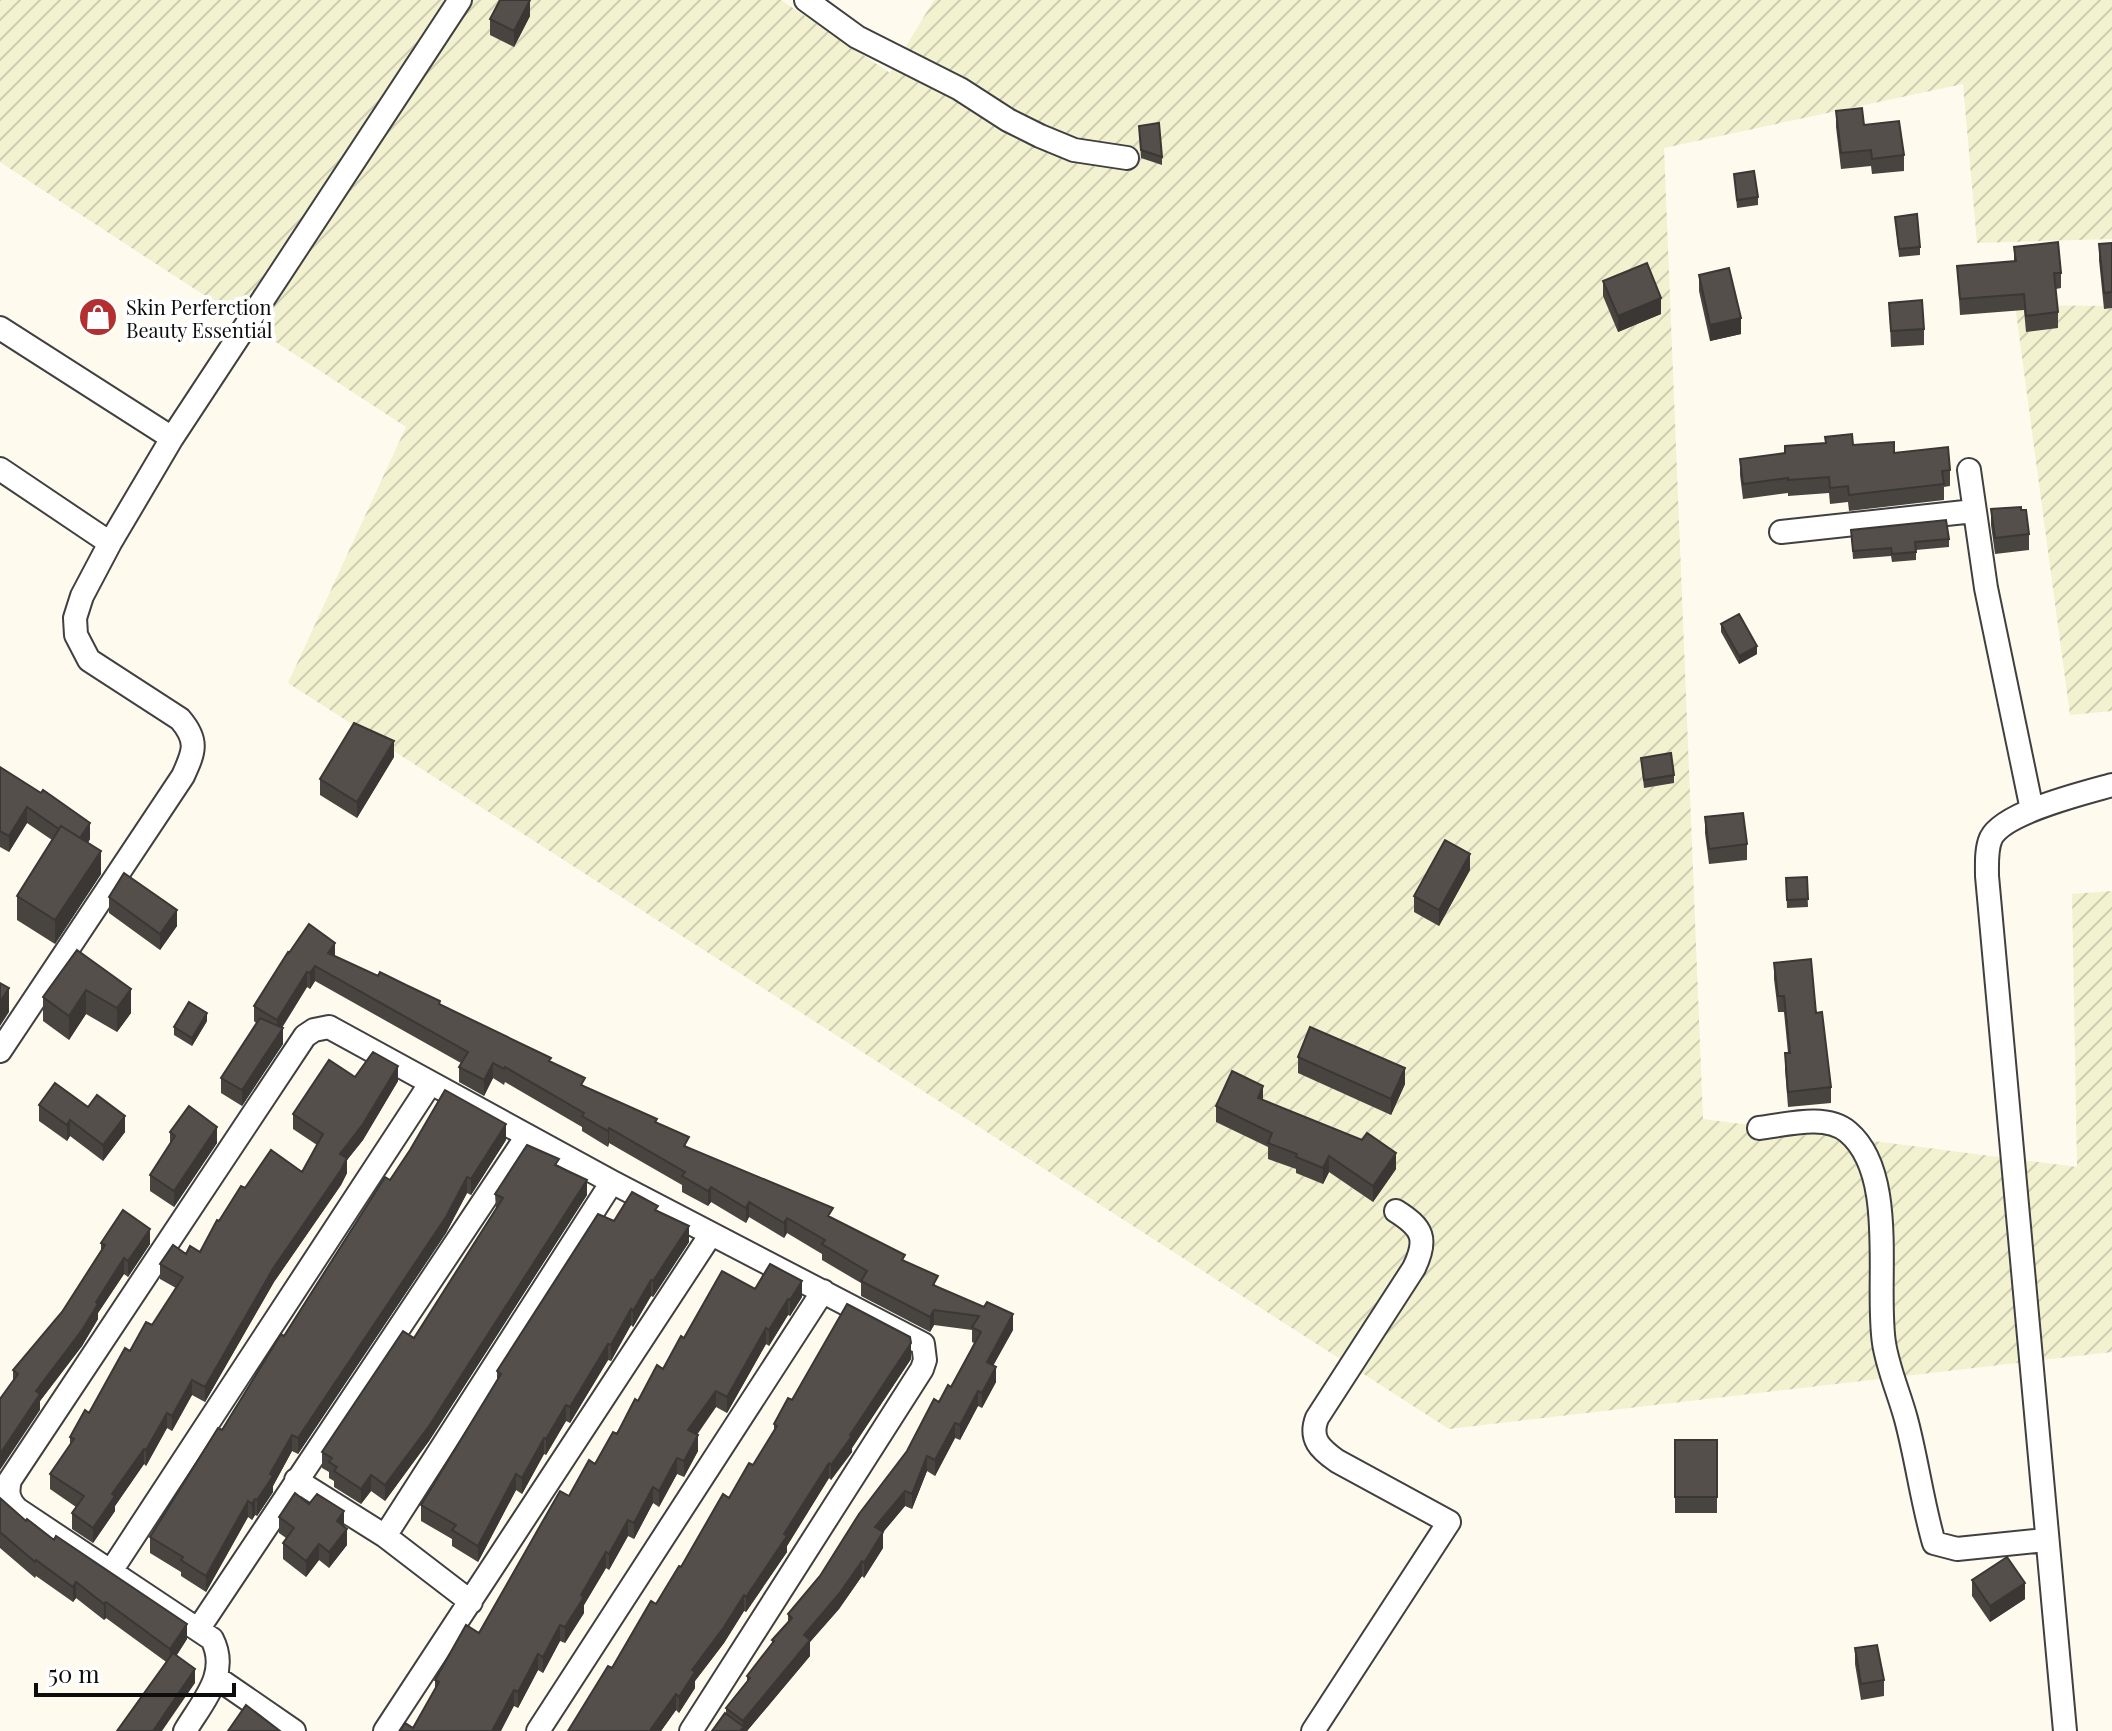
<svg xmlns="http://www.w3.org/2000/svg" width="2112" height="1731" font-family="'Playfair Display',serif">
<defs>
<pattern id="farmland-furrows" width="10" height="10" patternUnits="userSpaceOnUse" patternTransform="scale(2)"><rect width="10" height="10" fill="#f2f1d0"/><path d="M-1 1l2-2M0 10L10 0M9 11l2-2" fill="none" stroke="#cecdb1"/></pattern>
</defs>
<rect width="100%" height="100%" fill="#fefbee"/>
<path fill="url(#farmland-furrows)" d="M0,0h781l109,73 44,-73h1178v239l-135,4 -14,-159 -299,64 39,971 374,48 -5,-273 40,-3v461l-663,77 -1161,-746 118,-256 -406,-265z
M2015,305l97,1v405l-42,4z"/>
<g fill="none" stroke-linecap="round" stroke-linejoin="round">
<g stroke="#404040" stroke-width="26">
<path id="minor" d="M806,0l51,37 103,52 48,31 32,16 34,14 53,8
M0,328l172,110
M0,469l110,74
M1969,470l17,118 46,222
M1781,532l193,-21
M0,1051l183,-275c11,-24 16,-35 -3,-57l-91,-59 -13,-25 -1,-17 7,-22 28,-53 62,-105 288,-438
M1759,1128c26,-3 67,-15 89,4 50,42 27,152 36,211 4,26 15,50 22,76 11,41 16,83 28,124l23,6 88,-9
M296,1480l89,56 86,66
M385,1536l227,-354
M111,1571l319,-487
M199,1628l328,-492
M217,1678l77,53
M185,1731c17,-29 45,-57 27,-92l-195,-130c-9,-9 -10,-17 -7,-29l295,-444 9,-6 15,-3 283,155 311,162 2,16 -3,9 -231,362
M385,1731l326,-497
M538,1731l285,-440
M1313,1731l136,-209 -112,-61c-17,-12 -28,-22 -20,-43l97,-150c14,-29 9,-40 -18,-57
M2065,1731l-78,-855c0,-12 -1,-27 4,-38 13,-26 93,-45 121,-53"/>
</g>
<use href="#minor" stroke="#fff" stroke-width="22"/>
</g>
<path fill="#484440" d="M530,16l-16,31 -24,-12v-16z
M1836,111l28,14 40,30v16l-32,3 -1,-8 -30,3 -5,-42z
M1139,126l23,31v8l-21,-7z
M1734,174l24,23v8l-21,3z
M1895,217l25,30v8l-21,2z
M2112,243v65l-8,1 -5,-49v-16z
M2014,247l47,26v15l-5,1 2,23v16l-32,4 -2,-22 -64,5 -3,-49 57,-5z
M1699,275l42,59 -31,7 -11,-50z
M1603,281l58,33 -43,18 -15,-36z
M1889,303l35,26v16l-33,2z
M1853,445l41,8 56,17v16l-6,1v13l-95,11 -1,-9 -18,2 -1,-11 -41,3v-3l-45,6 -3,-24v-16z
M1991,509l30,1 8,24v16l-34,4 -4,-29z
M1851,530l98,9v8l-33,3v10l-24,2 -1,-6 -38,3z
M1721,624l36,30 -18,10 -18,-32z
M394,757l-37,61 -37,-23v-16z
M1641,758l33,17v8l-30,5z
M0,767l90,72 -2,4 13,31 -46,70 -38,-24v-24l35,-56 -25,-17 -18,29 -9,-5z
M1705,817l42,27v16l-38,4 -4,-31z
M1470,870l-31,56 -25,-14v-16z
M1807,877l1,30 -21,1 -1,-30z
M109,897l68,29 -17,24 -51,-37z
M77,950l54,63 -14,19 -31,-18 -17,26 -26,-19v-24z
M289,953l46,4 105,48 111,57 34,25 72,36 32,25 144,71 72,42 33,26 75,43 -20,35 3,17 -14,26 -4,-2 -18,34 -5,-2 -20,38 -8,-5 -15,38 -7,-3 -22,26v16l-19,30 -2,-2 -23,33 -29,33v14l-63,75h-35l14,-17v-6l21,-26v-6l25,-32v-4l16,-18v-8l32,-38 87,-125 32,-49 12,-15 23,-44 -2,-1v-12l-38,-5 -4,7 -69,-36v-13l-39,-23v-6l-35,-21 -3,5 -35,-21 -3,6 -35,-21 -3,4 -26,-14v-7l-73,-42 -1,4 -26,-16v-4l-77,-45 -1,3 -11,-7 -9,18 -25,-14v-15l2,-4 -146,-82 -5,8 -3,-2 -25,41 1,16 -41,62 -21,-13v-15l35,-55 -2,-2v-15z
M1774,963l42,50 15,74v16l-43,4 -3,-38v-16h3l-4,-41h-6l-4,-33z
M207,1021l-15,25 -18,-11v-8z
M1298,1057l107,27 -14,31 -93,-42z
M355,1077l43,4 -35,59 -16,20v13l-6,12 -67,97 -69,120 -13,-7 -20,36 -5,-3 -21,38 -2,-2 -29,42v5l-22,32 -21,-14v-16l4,-6 -26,-18v-15l20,-30v-7l19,-24 41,-62 22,-26 24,-37 -16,-9v-15l26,-10 14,-2 19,-31 26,-33 57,-16 15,-27 -24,-16v-15z
M1263,1100l133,69 -23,33 -44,-30 -6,12 -27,-11v-4l-28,-10v-12l-52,-25v-16z
M39,1105l86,27 -22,29 -33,-25 -3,5 -28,-20z
M170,1132l47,11 -43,64 -24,-16v-16l20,-31z
M506,1140l-35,55 -4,-2 -21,40 -148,221 -6,-3 -19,35v6l-16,24 -2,-1 -3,5 -4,-3 -42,75 -25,-16v-4l-31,-19v-16l240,-357z
M559,1167l28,28 -158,246 -44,60 -14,-10 -10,13 -27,-17v-6l-5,-3v-6l-7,-4v-16l92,-114 82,-128 -1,-16z
M658,1211l31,31 -36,55 -2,-1 -18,31 -2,-2 -20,36 -3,-1 -38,63 -4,-2 -20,34 -2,-1 -22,40 -6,-4 -38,72 -26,-16v-7l-31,-18v-16l76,-125v-9l117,-150z
M101,1243l49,1 -22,33 -4,-3 -26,39v6l-16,27 -42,55v9l-27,-29v-11l49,-58 39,-62z
M755,1289l47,8 -12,19 -2,-1 -19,31 -3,-2 -39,69 -11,-6 -19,28 1,16 -14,26 -7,-3 -18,33 -6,-4 -19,36 -6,-3 -19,34 -3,-2 -22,37v8l-19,30 -5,-2 -17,32 -5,-3 -20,38 -4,-2 -101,22 22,-38v-10l44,-47 90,-137 26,-32 43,-63 25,-32 21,-31z
M911,1359l-59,89v4l-21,28 -2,-2 -42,68v6l-41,60 -2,-1 -20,32 -29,38v7l-16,25 -3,-3 -15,21h-93l185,-266 21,-35v-6l18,-24z
M1675,1440h42v73h-42z
M0,1498l26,23 28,19 133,99 -10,16 18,28 -89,-65 -2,2 -28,-22 -3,4 -37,-26 -1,2 -35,-30z
M309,1504l35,23 3,18 -18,23 -10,-8 -13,17 -23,-18v-16l3,-5 -7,-5v-16z
M1972,1580l53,19 -35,23 -18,-26z
M1855,1648l29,32v16l-23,4 -6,-36z"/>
<path fill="#3b3734" d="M530,0v16l-16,31v-16z
M1661,298v16l-43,18v-16z
M1741,318v16l-31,7v-16z
M1757,646v8l-18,10v-8z
M394,741v16l-37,61v-16z
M27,807v16l-18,29v-16z
M90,823v16l-12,19v-16z
M101,851v23l-46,70v-24z
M1470,854v16l-31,56v-16z
M177,910v16l-17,24v-16z
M335,943v15l-7,-5z
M315,966v15l-5,8v-16z
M307,972v15l-30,48v-15z
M9,988v24l-9,14v-24z
M131,989v24l-14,19v-24z
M86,990v24l-17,26v-24z
M207,1013v8l-15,25v-8z
M283,1028v16l-41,62v-16z
M493,1063v15l-9,18v-16z
M398,1066v15l-35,59 -16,20v13l-6,12 -67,97 -69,120v-15l69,-120 66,-113z
M1405,1068v16l-14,31v-16z
M1263,1086v16l-5,-4z
M125,1116v16l-22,29v-16z
M70,1120v16l-3,5v-16z
M506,1124v16l-35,55v-16z
M217,1127v16l-43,64v-16z
M609,1128v15l-1,4v-16z
M1396,1153v16l-23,33v-16z
M1329,1156v16l-6,12v-16z
M467,1177v16l-21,40 -148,221v-16z
M587,1180v15l-158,246 -44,60v-16z
M711,1187v15l-3,4v-15z
M749,1202v15l-3,6v-15z
M787,1218v15l-3,5v-15z
M689,1226v16l-36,55v-16z
M150,1229v15l-22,33v-16z
M124,1258v16l-26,39v6l-16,27 -42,55v9l-40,60v-16l36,-63z
M651,1280v16l-18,31v-16z
M802,1281v16l-12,19v-16z
M788,1299v16l-19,31v-16z
M631,1309v16l-20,36v-16z
M934,1310v15l-4,7v-15z
M1013,1314v16l-26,47v-15z
M766,1328v16l-39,69v-16z
M911,1343v16l-59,89v4l-21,28v-15z
M608,1344v16l-38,63v-16z
M996,1367v15l-14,26v-15z
M192,1380v15l-20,36v-15z
M716,1391v16l-28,39v-16z
M978,1391v15l-18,34v-15z
M566,1405v16l-20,34v-16z
M167,1413v15l-21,38v-16z
M955,1423v15l-20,38v-16z
M292,1435v16l-19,35v6l-16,24v-16z
M698,1435v16l-14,26v-16z
M544,1438v16l-22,40v-16z
M144,1449v15l-29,42v5l-22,32v-15l19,-34z
M927,1456v15l-15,38v-15z
M677,1458v16l-18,33v-16z
M829,1463v15l-42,68v6l-41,60v-15z
M516,1474v16l-38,72v-16z
M371,1475v16l-10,13v-15z
M653,1487v16l-19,36v-16z
M905,1491v15l-30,36v-15z
M255,1499v16l-3,5v-16z
M248,1501v16l-42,75v-16z
M344,1511v16l-7,-6z
M628,1520v16l-19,34v-16z
M347,1529v16l-18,23v-16z
M883,1532v16l-19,30v-15z
M319,1544v16l-13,17v-16z
M606,1552v16l-22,37v8l-19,30v-16l16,-32z
M862,1561v15l-23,33 -29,33v14l-63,75h-7l3,-3v-7l61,-86z
M76,1582v16l-3,4v-15z
M2025,1583v16l-35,23v-16z
M744,1595v16l-20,32 -29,38v7l-16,25v-16l13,-27z
M106,1602v16l-2,2v-16z
M187,1624v15l-17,26v-16z
M560,1625v16l-17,32v-16z
M538,1654v16l-20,38v-16z
M195,1669v14l-33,48h-9z
M514,1690v16l-13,25h-9z
M676,1694v16l-15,21h-10z"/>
<path fill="#544f4a" stroke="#3b3734" stroke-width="2" d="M500,0h30l-16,31 -24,-12z
M1862,108l2,17 35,-4 5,34 -32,4 -1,-9 -30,3 -5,-42z
M1159,123l3,34 -21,-7 -2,-24z
M1754,171l4,26 -21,3 -3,-26z
M1917,214l3,33 -21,2 -4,-32z
M2058,242l3,31h-7l4,39 -32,4 -2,-22 -64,5 -3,-33 59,-5 -2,-14z
M2112,243v49l-8,1 -5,-49z
M1647,263l14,35 -43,18 -15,-35z
M1729,268l12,50 -31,7 -11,-50z
M1922,300l2,29 -33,2 -2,-28z
M1852,434l1,11 41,-3v11l54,-6 2,23 -8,1 2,13 -95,11 -1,-9 -18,2 -1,-11 -41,3v-2l-45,6 -3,-25 45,-6v-7l41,-3 -1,-6z
M2021,507v3h5l3,24 -34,4 -4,-29z
M1946,520l3,19 -34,3 1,10 -24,2 -1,-6 -38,3 -2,-21z
M1739,614l18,32 -18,10 -18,-32z
M354,723l40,18 -37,61 -37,-23z
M1671,753l3,22 -30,5 -3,-22z
M0,767l41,26 2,-3 47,33 -10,15 -19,-12 -2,3 -32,-22 -18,29 -9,-5z
M1743,813l4,31 -38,5 -4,-32z
M61,826l40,25 -46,69 -38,-24z
M1445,840l25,14 -31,56 -25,-14z
M124,873l53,37 -17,24 -51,-37z
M1807,877l1,22 -21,1 -1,-22z
M309,924l26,19 -7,10 50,23 2,-4 26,13 34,16 -1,3 112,54 -2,3 36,17 -4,7 76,34 -2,3 34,15 -5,9 149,62 -5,8 77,39 -3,5 36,16 -5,9 51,22 3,-5 26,12 -26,48 9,5 -14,26 -4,-2 -18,34 -5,-2 -20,37 -8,-4 -15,38 -7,-3 -30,36 8,5 -19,31 -2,-2 -23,33 -35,41 6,5 -67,81 -17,-13 24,-30 -3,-2 27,-35 -2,-1 20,-22 -4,-4 32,-38 39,-62 48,-63 27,-52 5,3 9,-17 3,2 30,-55 -9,-5 7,-11 -45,-6 -4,7 -69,-36 6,-10 -45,-27 3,-4 -38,-22 -3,5 -35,-21 -3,6 -35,-21 -3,4 -26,-15 3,-4 -76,-44 -1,3 -26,-15 2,-3 -79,-46 -1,2 -11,-6 -9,17 -25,-13 9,-15 -153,-86 -5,7 -3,-1 -30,48 -23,-14 34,-54 1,1z
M77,950l54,39 -14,19 -31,-18 -17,26 -26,-19z
M1811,959l5,54 6,-1 9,75 -43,5 -3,-39h5l-6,-57h-6l-4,-33z
M0,983l9,5 -9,14z
M189,1002l18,11 -15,25 -18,-11z
M260,1018l23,10 -41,62 -21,-12z
M1310,1027l95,41 -14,31 -93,-42z
M373,1052l25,14 -35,58 -23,30 7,4 -6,12 -67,97 -69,120 -13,-7 -20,36 -5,-3 -21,37 -2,-1 -32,45 3,2 -22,32 -21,-15 12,-17 -34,-22 24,-35 -4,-2 15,-27 4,3 36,-65 5,3 16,-29 6,3 31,-48 -23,-13 13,-19 13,9 4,-8 10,6 17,-32 2,1 22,-35 4,2 26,-38 31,22 21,-38 -30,-20 36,-54 26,17z
M1232,1071l31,15 -5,12 104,42 5,-7 29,20 -23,33 -44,-30 -6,12 -27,-11 1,-3 -29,-11 4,-10 -56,-27z
M55,1083l33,24 9,-12 28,21 -22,29 -33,-25 -3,5 -28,-20z
M445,1090l61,34 -35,55 -4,-2 -21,40 -148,221 -6,-3 -22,39 3,2 -16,24 -2,-1 -3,5 -4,-3 -42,75 -25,-16 2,-3 -33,-20 68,-109 4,2 51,-83 8,-13 3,2 101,-159 5,3 20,-30z
M189,1106l28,21 -43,64 -24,-16 25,-39 -5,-4z
M527,1145l32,14 -4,6 32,15 -158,246 -44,59 -14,-10 -10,14 -27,-18 3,-4 -8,-5 3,-4 -10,-6 81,-121 11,7 89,-140 -8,-4z
M632,1192l26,14 -3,4 34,16 -36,55 -2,-1 -18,31 -2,-2 -20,36 -3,-1 -38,63 -4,-2 -20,34 -2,-1 -22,40 -6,-4 -38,72 -26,-16 4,-5 -35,-20 80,-131 -4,-3 101,-157 16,7z
M123,1210l27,19 -22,32 -4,-3 -28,44 2,2 -16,26 -46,61 4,3 -40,60v-55l18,-25 -5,-4 49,-58 43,-67 -4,-2z
M770,1264l32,17 -12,19 -2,-1 -19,31 -3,-2 -39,69 -11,-6 -28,39 10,5 -14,26 -7,-3 -18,33 -6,-4 -19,36 -6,-3 -19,34 -3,-2 -25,43 3,2 -19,30 -5,-2 -17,32 -5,-3 -20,38 -4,-2 -22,41h-92l5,-8 8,5 26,-46 -4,-2 31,-55 13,8 81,-142 9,5 20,-36 6,4 18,-32 4,2 18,-35 3,2 19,-36 6,4 18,-33 3,2 38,-67 33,18z
M847,1304l63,33 1,6 -61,92 2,1 -21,29 -2,-2 -45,71 3,2 -41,61 -2,-2 -20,32 -32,43 3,2 -16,25 -3,-3 -25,35 2,2h-85l40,-65 4,2 39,-67 5,3 23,-38 2,1 42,-73 6,4 20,-35 4,2 24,-39 -3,-2 14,-26 4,2z
M1675,1440h42v57h-42z
M295,1493l14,11 8,-10 27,17 -7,10 10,8 -18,23 -10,-8 -13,17 -23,-18 11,-15 -15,-11z
M0,1498l26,23 1,-2 27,21 2,-4 131,88 -17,25 -64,-47 -2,2 -28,-22 -3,5 -37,-27 -1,2 -35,-30z
M2007,1557l18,26 -35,23 -18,-26z
M1877,1645l7,35 -23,4 -6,-36z
M173,1653l22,16 -42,62h-36z
M246,1705l34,26h-52z
M725,1713l19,14 -4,4h-28z"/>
<defs>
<g id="shop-disc" transform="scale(2)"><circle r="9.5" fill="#b2302f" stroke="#fff"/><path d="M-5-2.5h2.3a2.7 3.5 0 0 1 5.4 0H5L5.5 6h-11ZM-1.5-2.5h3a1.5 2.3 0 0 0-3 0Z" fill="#fff"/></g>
</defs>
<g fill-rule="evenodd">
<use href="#shop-disc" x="98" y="317"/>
</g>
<g text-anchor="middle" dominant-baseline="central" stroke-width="8" stroke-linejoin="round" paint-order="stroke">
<g font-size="20" fill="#0d0d0d" stroke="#fff" text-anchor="start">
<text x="126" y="306">Skin Perferction<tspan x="126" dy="23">Beauty Essential</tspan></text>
</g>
</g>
<path d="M36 1683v12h198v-12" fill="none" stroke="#0d0d0d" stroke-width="4"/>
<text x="48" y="1683" font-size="24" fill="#0d0d0d" stroke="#ffffff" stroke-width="6" paint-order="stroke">50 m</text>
</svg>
